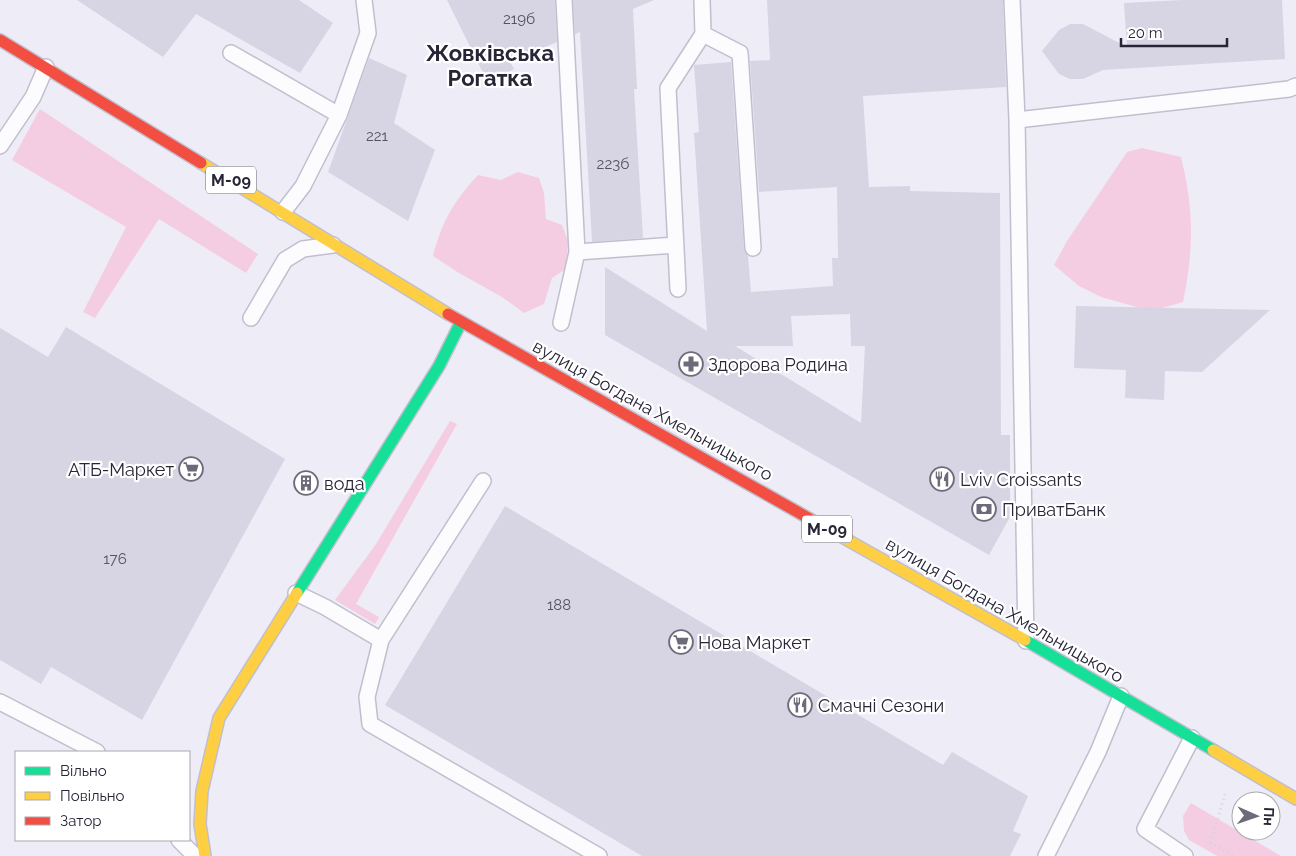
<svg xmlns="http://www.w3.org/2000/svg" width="1296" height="856" font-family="Raleway,sans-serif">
<rect width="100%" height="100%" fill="#eeecf7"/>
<path fill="#f4cde3" d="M40,109l218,145 -12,19 -87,-54 -64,99 -12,-6 43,-85 -114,-67z
M1142,148l39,9c13,52 13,92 2,145l-32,9 -50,-14 -22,-11 -25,-21 13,-24 60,-89z
M518,172l21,6 5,15 2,26 16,6 6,16 -2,28 -14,9 -8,26 -20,9 -22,-16 -43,-24 -26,-17c9,-35 21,-55 45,-81l23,5z
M450,421l7,3 -101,180 23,13 -4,7 -40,-24 41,-56z
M1191,803l90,53h-64l-28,-16 -5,-9 -1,-15z"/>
<path fill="#d7d5e3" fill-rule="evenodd" d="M77,0h222l34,23 -33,50 -104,-59 -33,43z
M447,0h108l2,42 -47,20 4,7 -26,14z
M573,0h81l-21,9 4,80h-3l9,149 -51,4 -12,-210 -5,2z
M767,0h236l3,87 -143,9 6,91 41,-1v5l90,2 1,242h9v82l-21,38 -384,-220v-68l102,64 -13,-198 5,-1 -5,-67 37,-3 13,187 4,7 3,36 82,-6 -1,-28h6l-1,-71 -78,5 -9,-131 20,-1zM850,314l1,32h14l-4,77 -126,-77h58l-2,-30z
M1182,0h100l3,59 -182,11 -20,9h-13l-11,-5 -17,-23 17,-21 11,-6h13l44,23 -3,-44z
M369,58l38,17 -13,48 41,27 -27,71 -80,-49z
M1076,306l194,4 -68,62 -37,-1 -1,29 -39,-2 1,-28 -52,-2z
M66,327l219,132 -143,261 -91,-53 -10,17 -41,-24v-332l48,29z
M505,506l438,259 9,-13 76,44 -15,35 8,3 -11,22h-368l-257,-151z"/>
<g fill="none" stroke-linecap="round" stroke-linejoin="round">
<g stroke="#c1bfcd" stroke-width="18">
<path id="lane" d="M702,0l1,34 37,19 13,195
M1012,0l5,120 9,521
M231,53l108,62
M1017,120l272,-31 7,-3
M0,146l33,-49 13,-30
M283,212l20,-26 36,-71 29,-82 -4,-33
M577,252l99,-7
M678,289l-10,-201 35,-54
M251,318l34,-58 18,-11 30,-4
M561,323l16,-71 -13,-252
M483,481l-102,159 -14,57 3,27 229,132
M296,593l29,14 56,33
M0,702l97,50
M179,840l16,16
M1046,856l52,-104 23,-56
M1185,856l-40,-27 47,-91"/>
</g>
<g stroke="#c1bfcd" stroke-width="14">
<path id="fast" d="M297,593l142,-227 22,-44
M1025,640l188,110"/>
</g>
<g stroke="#c1bfcd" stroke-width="14">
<path id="slow" d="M201,163l247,151
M810,519l215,121
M1213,750l83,49
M205,856l-5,-32 2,-33 17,-73 78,-125"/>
</g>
<g stroke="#c1bfcd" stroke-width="14">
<path id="jam" d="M0,40l201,123
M448,314l362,205"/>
</g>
<path stroke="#d4d2d7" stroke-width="3" stroke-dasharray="1 4" stroke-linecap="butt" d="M1225,794l-14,49 22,13"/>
<use href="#lane" stroke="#fcfcfe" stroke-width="15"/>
<use href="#fast" stroke="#16e098" stroke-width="11"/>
<use href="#slow" stroke="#ffcf43" stroke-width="11"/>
<use href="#jam" stroke="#f24e42" stroke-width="11"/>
</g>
<defs>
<g id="pharmacy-ring" transform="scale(1.25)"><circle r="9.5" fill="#fff" stroke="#6d6b7a" stroke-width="1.5"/><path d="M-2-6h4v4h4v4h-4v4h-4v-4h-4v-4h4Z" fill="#6d6b7a"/></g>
<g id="supermarket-ring" transform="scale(1.25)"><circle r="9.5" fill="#fff" stroke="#6d6b7a" stroke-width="1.5"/><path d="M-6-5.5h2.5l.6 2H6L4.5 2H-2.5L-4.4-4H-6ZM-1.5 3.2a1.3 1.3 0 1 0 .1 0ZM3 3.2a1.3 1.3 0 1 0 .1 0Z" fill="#6d6b7a"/></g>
<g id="restaurant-ring" transform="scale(1.25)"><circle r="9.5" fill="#fff" stroke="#6d6b7a" stroke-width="1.5"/><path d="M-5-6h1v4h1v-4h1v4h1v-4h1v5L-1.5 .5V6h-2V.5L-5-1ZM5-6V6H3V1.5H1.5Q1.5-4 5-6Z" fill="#6d6b7a"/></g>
<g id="building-ring" transform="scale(1.25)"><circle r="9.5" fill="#fff" stroke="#6d6b7a" stroke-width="1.5"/><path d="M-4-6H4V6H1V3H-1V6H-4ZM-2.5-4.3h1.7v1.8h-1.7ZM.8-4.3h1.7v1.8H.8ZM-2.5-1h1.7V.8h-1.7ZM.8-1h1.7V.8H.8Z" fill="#6d6b7a"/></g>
<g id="bank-ring" transform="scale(1.25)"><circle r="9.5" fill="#fff" stroke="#6d6b7a" stroke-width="1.5"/><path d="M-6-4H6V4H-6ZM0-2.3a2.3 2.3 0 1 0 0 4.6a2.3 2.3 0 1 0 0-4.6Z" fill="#6d6b7a"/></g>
</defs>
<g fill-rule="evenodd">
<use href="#pharmacy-ring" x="691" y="364"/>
<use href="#supermarket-ring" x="191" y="469"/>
<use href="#restaurant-ring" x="942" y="479"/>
<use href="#building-ring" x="306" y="483"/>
<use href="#bank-ring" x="984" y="509"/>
<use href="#supermarket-ring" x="681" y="642"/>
<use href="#restaurant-ring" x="800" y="705"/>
</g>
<g text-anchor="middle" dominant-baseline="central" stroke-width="4.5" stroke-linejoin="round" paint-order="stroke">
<g font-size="15" fill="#555263">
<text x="519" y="19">219б</text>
<text x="377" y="136">221</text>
<text x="613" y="164">223б</text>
<text x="115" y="559">176</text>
<text x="559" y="605">188</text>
</g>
<g fill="#fff" stroke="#686673" stroke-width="1">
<rect x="206" y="166.5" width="50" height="27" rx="4"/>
<rect x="802" y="515.5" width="50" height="27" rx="4"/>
</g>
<g font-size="16" font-weight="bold" fill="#282537">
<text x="231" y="180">М-09</text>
<text x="827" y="529">М-09</text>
</g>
<g font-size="18" fill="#282537" stroke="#fff" text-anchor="start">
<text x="708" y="364">Здорова Родина</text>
<text x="174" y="469" text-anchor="end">АТБ-Маркет</text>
<text x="960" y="479">Lviv Croissants</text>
<text x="324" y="483">вода</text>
<text x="1002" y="509">ПриватБанк</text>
<text x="698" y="642">Нова Маркет</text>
<text x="818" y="705">Смачні Сезони</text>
</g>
<g font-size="18" fill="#282537" stroke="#fff">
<text transform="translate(653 410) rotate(29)">вулиця Богдана Хмельницького</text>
<text transform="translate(1005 610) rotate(30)">вулиця Богдана Хмельницького</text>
</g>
<g font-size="22" font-weight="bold" fill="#282537" stroke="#fff">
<text x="490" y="53">Жовківська<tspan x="490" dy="25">Рогатка</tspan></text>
</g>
</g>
<rect x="15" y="751" width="175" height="90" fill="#ffffff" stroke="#a9a8af"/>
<rect x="25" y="767" width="25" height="8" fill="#16e098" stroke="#a9a8af"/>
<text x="60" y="776" font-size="15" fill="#282537">Вільно</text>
<rect x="25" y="792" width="25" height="8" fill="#ffcf43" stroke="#a9a8af"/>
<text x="60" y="801" font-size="15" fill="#282537">Повільно</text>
<rect x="25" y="817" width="25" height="8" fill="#f24e42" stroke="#a9a8af"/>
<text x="60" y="826" font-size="15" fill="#282537">Затор</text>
<g transform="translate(1256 816) rotate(92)"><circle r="24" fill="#ffffff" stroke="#a9a8af"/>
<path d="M0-4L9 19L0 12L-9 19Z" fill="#6d6b7a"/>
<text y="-8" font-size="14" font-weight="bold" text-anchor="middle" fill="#282537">Пн</text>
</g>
<path d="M1121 38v8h106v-8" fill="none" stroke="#282537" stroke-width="2.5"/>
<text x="1128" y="38" font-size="15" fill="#282537" stroke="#ffffff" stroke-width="4" paint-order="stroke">20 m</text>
</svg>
